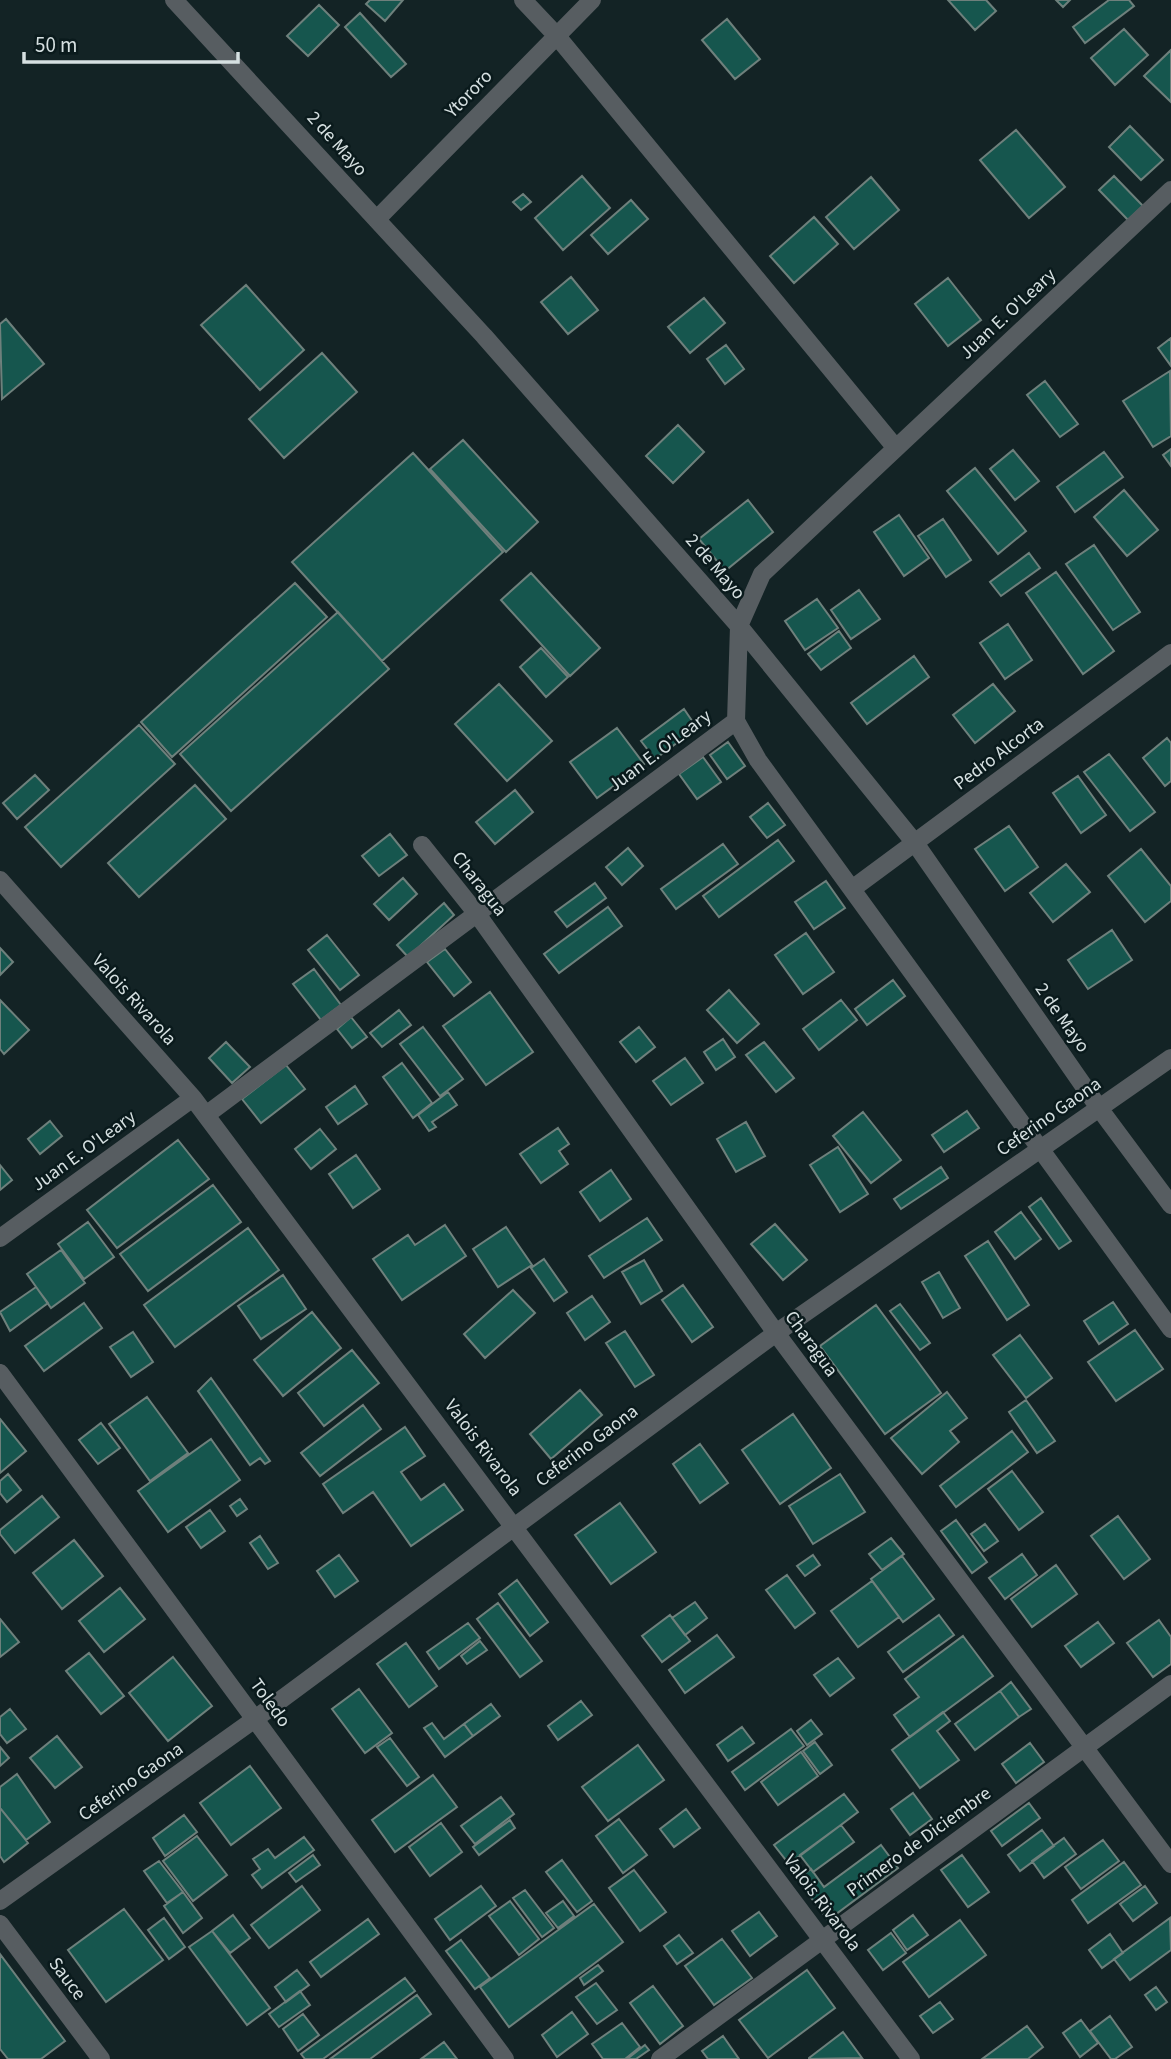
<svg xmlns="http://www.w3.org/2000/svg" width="1171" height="2059" font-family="'Source Sans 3',sans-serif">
<rect width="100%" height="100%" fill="#132325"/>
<path fill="#16564e" stroke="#6e807c" stroke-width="2" d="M370,0h33l-18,21 -19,-17z
M948,0h38l10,11 -21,19z
M1056,0h14l-7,7z
M1109,0h20l5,6 -49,37 -12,-16z
M319,5l20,20 -31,31 -21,-20z
M360,13l46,51 -15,13 -46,-50z
M727,19l33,40 -25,20 -33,-39z
M1124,29l24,26 -33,30 -24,-27z
M1171,50v52l-27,-26z
M1130,126l33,34 -22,20 -32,-33z
M1016,130l49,57 -36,31 -49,-58z
M582,176l28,32 -47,42 -28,-32z
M1114,176l29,30 -15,14 -29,-30z
M871,177l28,33 -45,39 -28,-32z
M523,194l8,8 -10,8 -8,-8z
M631,200l17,19 -40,35 -17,-19z
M814,217l24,27 -44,39 -24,-27z
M571,277l27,33 -30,24 -27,-32z
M948,278l33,42 -33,26 -33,-42z
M246,285l58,65 -44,40 -59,-65z
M704,298l21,25 -35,30 -22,-26z
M6,319l38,45 -42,35 -2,-75z
M1171,338v28l-13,-18z
M726,345l18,24 -19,15 -18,-25z
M322,353l35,39 -73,66 -35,-39z
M1170,371l1,65 -18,11 -30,-46z
M1045,381l33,43 -18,13 -33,-42z
M678,425l26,27 -31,31 -27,-27z
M463,440l75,82 -32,30 -76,-83z
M1171,449v17l-8,-11z
M1013,450l26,31 -24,19 -25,-31z
M1104,452l19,25 -48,35 -18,-25z
M413,453l90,99 -121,109 -90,-99z
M975,468l51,63 -28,23 -51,-63z
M1124,490l34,40 -31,26 -33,-39z
M748,500l25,32 -48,39 -26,-32z
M899,515l30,43 -25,18 -30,-44z
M943,519l28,41 -25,17 -28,-41z
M1094,545l46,67 -27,18 -47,-66z
M1029,553l11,15 -39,28 -11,-14z
M1056,572l58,79 -31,23 -57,-81z
M531,573l69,75 -30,28 -69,-76z
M295,583l32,34 -155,140 -31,-35z
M859,590l21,29 -29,20 -20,-29z
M817,599l21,29 -33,22 -20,-29z
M338,612l51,57 -158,142 -51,-57z
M1008,624l24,36 -27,19 -25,-36z
M839,631l12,17 -30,22 -13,-16z
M541,648l27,29 -22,20 -26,-30z
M914,656l15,21 -62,47 -16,-21z
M499,684l53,57 -45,40 -52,-57z
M993,684l22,27 -40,32 -22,-28z
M684,709l13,19 -42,31 -14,-18z
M139,725l36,39 -114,103 -36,-40z
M617,728l27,36 -47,34 -27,-36z
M1167,738l4,5v38l-6,5 -22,-28z
M728,742l17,24 -18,13 -17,-24z
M1109,754l46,58 -25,19 -46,-59z
M703,757l18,25 -24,17 -18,-25z
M35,775l14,15 -32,29 -14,-16z
M1078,776l28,39 -25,18 -28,-40z
M195,785l31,34 -87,78 -31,-34z
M515,790l18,22 -38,32 -19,-22z
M768,803l17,22 -18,13 -17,-21z
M1009,826l29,41 -33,24 -30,-42z
M390,834l17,21 -28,21 -17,-20z
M778,840l16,21 -75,56 -16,-21z
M723,844l15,20 -62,45 -15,-20z
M628,848l15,18 -21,19 -16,-18z
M1141,849l30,37v15l-26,21 -37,-46z
M1066,864l24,28 -37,30 -23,-29z
M403,878l14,16 -28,26 -15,-16z
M826,881l19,27 -31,21 -19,-27z
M595,883l11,15 -39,29 -12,-15z
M444,903l10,12 -46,42 -11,-12z
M608,907l14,19 -63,47 -15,-19z
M1112,930l20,30 -44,29 -20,-29z
M806,933l28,39 -31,22 -28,-39z
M327,935l32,40 -19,15 -32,-40z
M0,948l13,14 -13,13z
M445,949l26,33 -17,14 -27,-34z
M314,969l27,36 -20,15 -28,-36z
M893,980l12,16 -38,29 -12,-16z
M729,990l30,34 -22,19 -30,-33z
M490,992l43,60 -47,33 -43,-59z
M0,1000l29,30 -25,24 -4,-5z
M841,1000l16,20 -38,30 -16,-21z
M399,1010l12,15 -29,22 -12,-14z
M351,1017l16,20 -15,11 -15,-19z
M423,1027l40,52 -23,17 -40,-52z
M639,1027l16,20 -19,15 -16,-20z
M723,1039l12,18 -19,13 -12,-18z
M226,1042l24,25 -18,16 -23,-25z
M764,1042l30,36 -18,14 -30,-37z
M685,1058l18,25 -32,22 -18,-24z
M402,1063l30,40 -19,15 -30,-41z
M286,1065l19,24 -44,34 -19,-24z
M355,1086l12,18 -29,20 -12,-17z
M448,1092l9,13 -25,17 4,5 -7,4 -11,-16z
M967,1111l12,17 -35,24 -12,-17z
M863,1112l38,48 -30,23 -38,-47z
M50,1121l12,15 -22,18 -12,-15z
M746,1122l19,34 -29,16 -19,-33z
M558,1128l11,16 -10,7 9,13 -27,19 -21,-29z
M320,1129l16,20 -25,20 -16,-20z
M178,1140l31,39 -92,69 -30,-38z
M838,1147l30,47 -28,18 -30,-47z
M356,1155l24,34 -27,19 -24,-34z
M0,1165l12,15 -12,10z
M941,1167l7,11 -47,31 -7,-10z
M611,1170l20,29 -31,22 -20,-29z
M213,1185l28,37 -93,69 -28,-37z
M1041,1198l30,43 -12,8 -30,-42z
M1021,1212l20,27 -26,20 -20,-27z
M647,1218l15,22 -58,38 -15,-22z
M88,1222l26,35 -30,22 -26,-35z
M775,1224l32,36 -24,20 -32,-36z
M445,1225l21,31 -64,44 -29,-41 35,-24 7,10z
M506,1227l26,38 -34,22 -25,-38z
M248,1228l31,42 -104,77 -31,-42z
M988,1241l41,64 -22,15 -42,-64z
M61,1250l24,33 -34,25 -24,-34z
M544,1259l23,33 -13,9 -23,-33z
M644,1260l18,31 -21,13 -19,-32z
M939,1272l21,36 -17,10 -21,-36z
M283,1275l23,34 -45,30 -23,-33z
M683,1285l30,42 -21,15 -30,-42z
M36,1287l12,16 -38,28 -10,-19z
M513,1290l22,23 -50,45 -21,-24z
M592,1296l18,26 -25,18 -18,-27z
M1113,1302l15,22 -29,20 -15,-23z
M84,1303l18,25 -58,43 -19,-25z
M900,1304l30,39 -10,7 -30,-39z
M876,1305l65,88 -56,41 -65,-88z
M312,1312l29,36 -58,48 -29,-36z
M1135,1330l28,39 -47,32 -28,-39z
M625,1331l29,44 -19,12 -29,-44z
M133,1332l20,30 -22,15 -21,-30z
M1020,1335l32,43 -26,20 -33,-43z
M352,1350l27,33 -55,43 -26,-33z
M211,1378l59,83 -5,3 -5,-6 -10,7 -52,-74z
M580,1390l22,25 -51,44 -21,-25z
M947,1392l20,26 -17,13 9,11 -37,32 -31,-36z
M147,1397l41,56 -38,28 -41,-57z
M1026,1400l29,41 -18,12 -28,-41z
M363,1405l18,24 -61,47 -19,-23z
M793,1414l38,54 -51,36 -38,-54z
M0,1419l26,32 -26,22z
M101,1423l19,25 -22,16 -19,-24z
M405,1427l20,29 -24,16 20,28 23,-16 19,26 -52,36 -38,-54 -30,21 -20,-29z
M1012,1431l16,21 -72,55 -16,-21z
M211,1439l29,41 -72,52 -30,-41z
M700,1444l28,39 -28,20 -27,-39z
M1012,1471l31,41 -24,18 -31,-41z
M8,1474l13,16 -14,12 -7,-9v-12z
M840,1474l25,38 -52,32 -24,-38z
M42,1496l17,21 -44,36 -15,-19v-4z
M240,1499l7,10 -10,7 -7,-10z
M620,1503l36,49 -45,32 -36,-49z
M210,1510l15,21 -24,17 -15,-21z
M1118,1516l32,43 -26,20 -33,-43z
M956,1520l31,42 -15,11 -31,-42z
M985,1524l13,17 -14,10 -13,-17z
M260,1536l18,27 -10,6 -18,-26z
M891,1538l13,16 -22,16 -13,-16z
M74,1540l29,36 -41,33 -29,-36z
M1022,1554l15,21 -32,24 -16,-21z
M339,1555l19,26 -23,16 -18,-26z
M813,1555l7,10 -15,11 -8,-10z
M902,1556l32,43 -31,23 -32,-43z
M1056,1565l21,29 -45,33 -21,-28z
M787,1575l28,38 -20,15 -29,-38z
M517,1580l31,42 -18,14 -31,-42z
M872,1581l27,36 -41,30 -27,-36z
M120,1588l25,31 -41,33 -25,-31z
M695,1602l12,16 -22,17 -13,-17z
M498,1603l44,58 -22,16 -43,-58z
M670,1615l20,26 -28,21 -20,-26z
M939,1615l15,20 -51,37 -15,-20z
M0,1619l19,23 -19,15z
M1159,1620l12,17v27l-18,13 -26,-34z
M1098,1622l16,21 -33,24 -16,-21z
M468,1623l12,15 -41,31 -12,-17z
M717,1635l17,22 -49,36 -16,-23z
M963,1636l30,40 -83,61 -16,-22 25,-18 -14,-18z
M480,1641l7,9 -20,14 -6,-8z
M406,1643l31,43 -28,21 -32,-43z
M89,1653l35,43 -23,18 -35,-43z
M173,1657l39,49 -44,35 -39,-48z
M838,1658l16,20 -24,18 -16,-21z
M1011,1682l20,27 -12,8 -19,-26z
M359,1689l33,44 -27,20 -33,-44z
M1000,1691l19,26 -44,33 -20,-26z
M581,1701l11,14 -34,25 -10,-14z
M491,1704l9,12 -27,20 -9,-12z
M10,1709l16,20 -19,14 -7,-9v-17z
M943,1712l7,9 -13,10 22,29 -39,28 -28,-38z
M811,1720l11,14 -15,11 -10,-14z
M432,1723l12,16 20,-15 9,12 -28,21 -21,-29z
M742,1727l12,16 -26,18 -11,-16z
M791,1729l13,17 -59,44 -13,-18z
M57,1736l25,31 -27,21 -25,-30z
M390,1738l29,39 -12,9 -30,-39z
M815,1742l17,23 -12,9 -17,-23z
M1030,1743l14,19 -28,21 -14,-19z
M638,1745l26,35 -56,41 -26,-34z
M0,1747l9,11 -9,8z
M801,1752l17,24 -40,29 -17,-23z
M250,1766l31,42 -50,37 -31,-42z
M17,1774l33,48 -24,18 -26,-32v-21z
M433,1775l24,32 -62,45 -23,-32z
M913,1793l19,26 -22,16 -19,-26z
M844,1794l14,18 -69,52 -15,-19z
M501,1797l13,17 -39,30 -14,-18z
M1029,1803l11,15 -38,28 -11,-15z
M0,1808l28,35 -24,19 -4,-6z
M686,1809l14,19 -26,19 -14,-18z
M184,1815l13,17 -32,24 -12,-18z
M619,1819l28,36 -24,18 -27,-37z
M510,1820l5,8 -36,27 -6,-8z
M441,1823l21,29 -32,24 -21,-29z
M841,1825l13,17 -41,30 -13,-17z
M1042,1830l12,16 -34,25 -12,-16z
M197,1836l30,39 -34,26 -30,-40z
M304,1837l10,13 -52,38 -10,-13 8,-6 -7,-10 15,-10 7,9z
M1064,1838l12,16 -32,24 -12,-17z
M1103,1840l16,21 -38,28 -16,-22z
M881,1845l17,23 -70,52 -31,-41 14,-10 13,18z
M313,1855l7,10 -24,17 -7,-9z
M962,1855l27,37 -21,15 -27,-37z
M562,1860l30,41 -15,11 -31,-40z
M159,1861l24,31 -16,11 -23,-32z
M1124,1862l17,23 -53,38 -16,-23z
M634,1870l32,42 -26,19 -31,-43z
M302,1886l18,24 -51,38 -18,-23z
M481,1886l15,20 -46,34 -15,-21z
M1145,1886l12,17 -24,18 -13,-17z
M525,1890l29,38 -12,9 -29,-39z
M183,1892l19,26 -19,15 -19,-27z
M510,1901l29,38 -20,16 -30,-39z
M563,1901l11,15 -16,12 -12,-15z
M594,1904l29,38 -114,85 -29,-40z
M124,1909l39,51 -57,42 -38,-52z
M759,1912l18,24 -27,20 -18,-25z
M233,1915l17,23 -20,15 -18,-22z
M913,1915l15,20 -21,15 -14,-20z
M164,1918l21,29 -16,12 -21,-29z
M1170,1918l1,32 -41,30 -16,-21z
M368,1919l11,15 -58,43 -11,-15z
M960,1920l26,35 -57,42 -26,-35z
M212,1931l58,77 -23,17 -58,-78z
M891,1933l15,20 -23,17 -15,-20z
M1110,1934l13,19 -21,15 -13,-18z
M679,1935l14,18 -16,11 -13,-18z
M722,1939l30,39 -38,27 -29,-39z
M461,1940l29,38 -15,11 -29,-38z
M0,1954l65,87 -24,18h-33l-8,-10z
M598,1965l5,6 -19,14 -4,-7z
M297,1970l12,15 -23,17 -11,-15z
M807,1970l28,38 -67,50 -29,-38z
M405,1978l10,13 -92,68h-18l-4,-5z
M596,1983l21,27 -20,14 -21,-27z
M653,1986l30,40 -23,18 -30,-41z
M1156,1987l11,15 -11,8 -11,-15z
M300,1991l10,14 -31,22 -10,-13z
M417,1995l14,19 -61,45h-40z
M940,2002l13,17 -20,14 -13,-17z
M572,2012l16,22 -31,23 -15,-22z
M303,2014l16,21 -21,16 -15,-22z
M1110,2016l22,31 -17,12h-4l-21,-28z
M1081,2020l17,23 -18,14 -17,-24z
M622,2023l18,24 -15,12h-22l-11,-15z
M1027,2026l16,21 -15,12h-46z
M843,2032l19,26 -53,1v-1z
M723,2036l16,23h-31l-6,-8z
M444,2042l13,17h-36z
M645,2045l4,5 -13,9h-9z"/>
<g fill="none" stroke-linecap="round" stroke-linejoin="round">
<path stroke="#575d61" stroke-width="18" d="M174,0l310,336 255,290 176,217 184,265 72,97
M523,0l33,35 339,412
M377,219l215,-219
M736,721l22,39 413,569
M736,721l3,-95 23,-52 409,-384
M422,845l55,69 299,419 395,531
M0,880l193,218 718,961
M852,889l319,-236
M206,1115l530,-394
M0,1238l193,-140
M0,1373l505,686
M0,1901l255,-182 521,-386 395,-275
M0,1924l101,135
M660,2059l511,-375"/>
</g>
<g text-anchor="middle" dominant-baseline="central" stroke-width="5" stroke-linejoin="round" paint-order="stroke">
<g font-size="19" fill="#d6e0e1" stroke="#0a1a1c">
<text transform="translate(469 94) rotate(-46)">Ytororo</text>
<text transform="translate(337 144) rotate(48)">2 de Mayo</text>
<text transform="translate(1008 314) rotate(-43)">Juan E. O'Leary</text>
<text transform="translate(715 567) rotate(49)">2 de Mayo</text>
<text transform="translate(660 751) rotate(-37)">Juan E. O'Leary</text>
<text transform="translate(999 754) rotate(-37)">Pedro Alcorta</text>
<text transform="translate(479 884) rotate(52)">Charagua</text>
<text transform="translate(134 1000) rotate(48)">Valois Rivarola</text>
<text transform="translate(1062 1018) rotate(55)">2 de Mayo</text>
<text transform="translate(1049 1117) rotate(-35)">Ceferino Gaona</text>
<text transform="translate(84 1151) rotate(-36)">Juan E. O'Leary</text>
<text transform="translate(811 1344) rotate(54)">Charagua</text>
<text transform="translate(587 1446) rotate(-37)">Ceferino Gaona</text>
<text transform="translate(483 1448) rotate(53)">Valois Rivarola</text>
<text transform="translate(270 1703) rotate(54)">Toledo</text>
<text transform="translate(131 1782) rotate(-35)">Ceferino Gaona</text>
<text transform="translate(919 1842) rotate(-36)">Primero de Diciembre</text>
<text transform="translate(822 1903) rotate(53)">Valois Rivarola</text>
<text transform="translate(67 1979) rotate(53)">Sauce</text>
</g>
</g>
<path d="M24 52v10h214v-10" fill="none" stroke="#d6e0e1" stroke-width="3.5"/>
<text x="35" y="52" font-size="21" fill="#d6e0e1" stroke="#0a1a1c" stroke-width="5" paint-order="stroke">50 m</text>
</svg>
